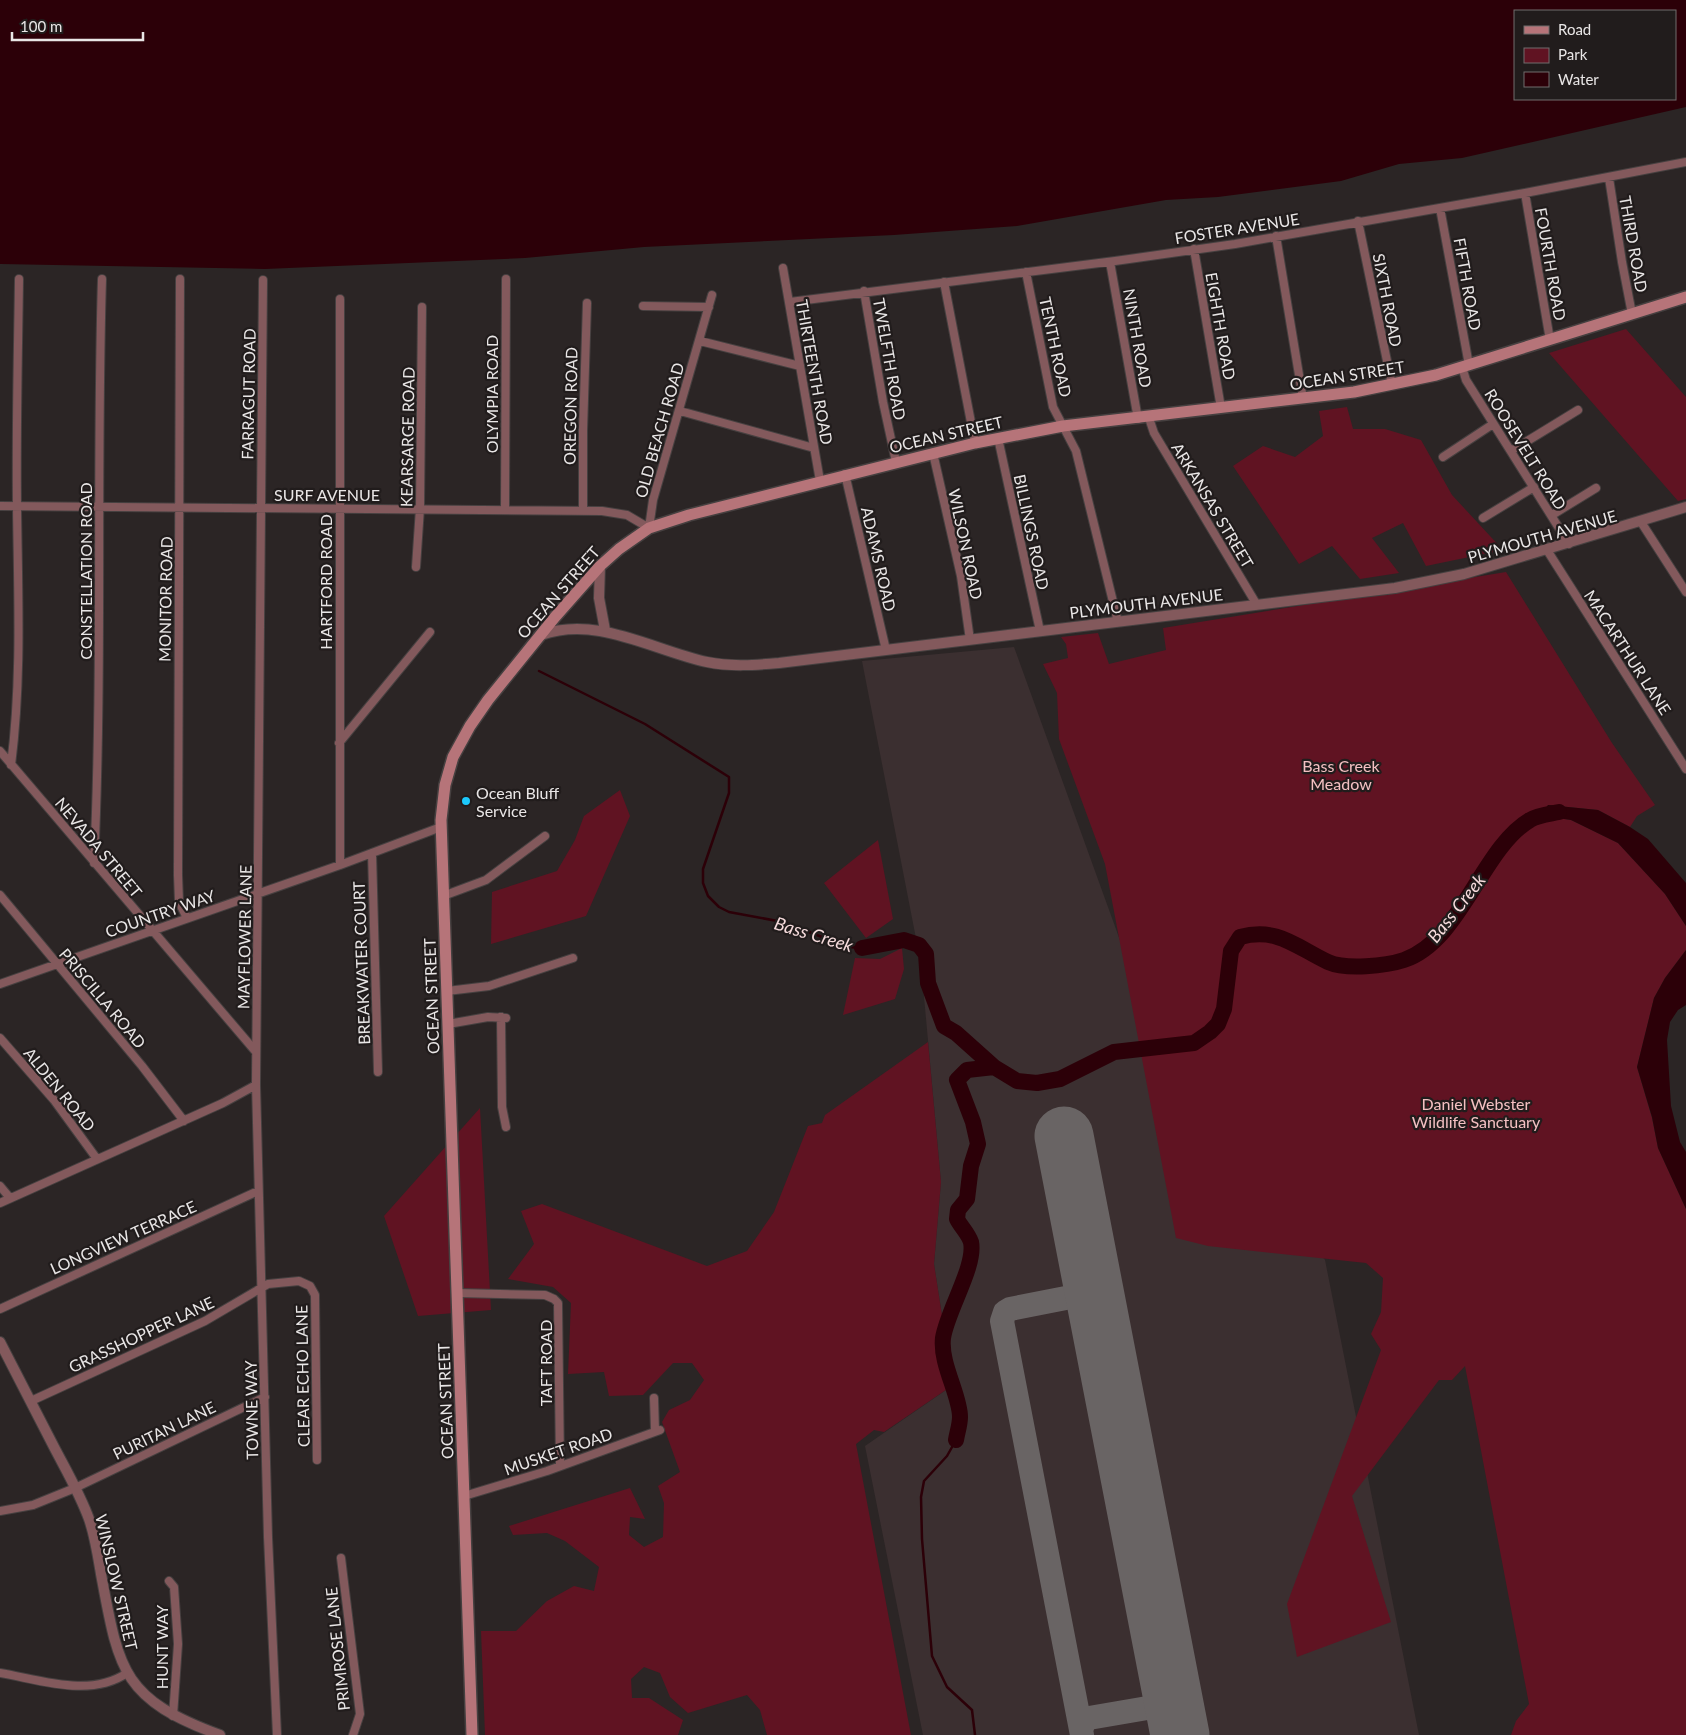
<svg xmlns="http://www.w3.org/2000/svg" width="1686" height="1735" font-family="Lato,sans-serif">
<rect width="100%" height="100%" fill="#2b2525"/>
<path fill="#3b2f30" d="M1014,647l150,415 161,198 94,475h-496l-58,-289 94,-65 -13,-40 -12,-77 7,-82 -20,-218 -59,-303z"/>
<path fill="#601322" d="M1626,329l60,68v102l-8,2 -129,-148z
M1347,407l6,22h32l36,11 31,55 51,55 -77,16 -23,-43 -31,15 27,35 -39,6 -28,-33 -33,18 -66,-98 30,-20 32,11 28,-21 -4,-25z
M1506,572l106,171 43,62 -18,11 -7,11 -32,-17 -50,-5 -8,16 18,-3 13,2 47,23 47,51 21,32v24l-21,28 -11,20 -17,69 15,51 6,30 28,61v526h-175l5,-14 13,-17 -64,-338 -13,14h-13l-87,116 39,126 -94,35 -10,-53 94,-254 -10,-16 10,-22 2,-34 -17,-15 -158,-17 -32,-8 -71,-374 -46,-125 -2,-46 -14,-29 25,-6 -2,-14 -5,-7 37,-4 11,31 57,-14 -3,-22z
M620,790l10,26 -44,100 -95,28 1,-52 65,-21 18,-31 9,-24z
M878,840l15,79 -27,19 -42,-55z
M902,948l2,21 -9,30 -52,16 12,-57 25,1z
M928,1042l13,140 -7,82 12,77 13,40 -75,51 -10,-2 -18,14 55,291h-144l-7,-25 -13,-15 -59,18 -18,-16 -10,-24 -16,-6 -13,12 1,19h17l34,22 -5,15h-193l-4,-104h35l31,-30 27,-15 20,5 5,-24 -34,-26 -18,-8 -34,2 -4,-9 121,-38 15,31 -15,-2 -1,18 15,12 19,-10 1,-34 -6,-17 22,-14 -18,-50 7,-12 21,-10 14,-20 -12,-17h-19l-30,32 -34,1 -5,-24 -36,2 3,-71 -18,-16 -45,-8 26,-35 -13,-33 21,-7 165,62 40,-15 27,-39 34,-86 14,-3 3,-8z
M480,1108l11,202 -73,6 -34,-100z"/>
<path fill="#2c0008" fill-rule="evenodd" d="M0,0h1686v107l-224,51 -63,6 -58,17 -123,16 -52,3 -149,26 -123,9 -250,12 -119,11 -260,11 -265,-5zM1675,11v88h-160v-88z
M1548,805l50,5 32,17 18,12 38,44v43l-21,-32 -47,-51 -47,-23 -13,-2 -18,3 -1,-4z
M1686,950v55l-8,5 -8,12 -3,18 4,66 9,36 6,10v57l-28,-61 -6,-31 -15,-50 17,-69 11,-20z"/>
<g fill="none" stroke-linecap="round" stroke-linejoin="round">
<path stroke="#2c0008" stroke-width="2.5" d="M539,671l106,53 84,53v16l-26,76v14l5,13 11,11 10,5 54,10 65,25 14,1
M956,1440l-9,16 -23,25 -3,16 1,42 10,117 15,31 25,23 3,25"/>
<path stroke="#2c0008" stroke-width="16" d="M862,948l42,-8 15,5 7,9 2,29 16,43 12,7 38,34 23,14 20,2 23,-4 54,-27 80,-9 16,-11 8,-8 6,-15 7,-58 9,-14c38,-10 56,10 88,25 18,8 58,4 76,-2 57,-19 78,-112 126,-140 8,-5 20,-6 29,-8
M956,1440c1,-7 4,-15 4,-23 0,-22 -20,-53 -17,-79 4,-27 33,-72 28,-96 -3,-9 -10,-15 -14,-23l1,-9 9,-11 4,-33 7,-22 -5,-22 -16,-42 10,-10 27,-3"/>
<path stroke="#696464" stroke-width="24" d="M1152,1605l16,82 -3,11 -10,8
M1081,1730l3,-8 5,-4 70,-12 13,9 5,20
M1082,1735l-80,-414 3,-9 5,-3 66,-13 13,4 9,10"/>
<path stroke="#696464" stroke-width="59" d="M1064,1136l116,599"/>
<g stroke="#464040" stroke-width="10">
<path id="minor" d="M1609,178l13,84 10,52
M1525,193l25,147
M1440,208l29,157
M1358,221l34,164
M1276,236l27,163
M1194,249l27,159
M1110,262l28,157
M783,268l37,213
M1026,272l27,135 23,44 42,171
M180,279l-2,596 1,27 8,16
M944,282l31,161
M864,291l19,111 13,60
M790,302l325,-41 120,-17 290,-51 161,-31
M643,306l66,1
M700,341l100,25
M1462,367l4,13 103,164
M680,411l134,37
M1149,418l5,15 103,172
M998,438l42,193
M1511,451l67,-41
M933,453l28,123 9,64
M1443,457l50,-33
M845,474l41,176
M0,506l602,5 25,4 22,13 4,-28 59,-205
M505,510l1,-231
M583,510v-79l4,-128
M1552,515l44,-27
M1483,518l51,-31
M1641,522l45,70
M1547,550l139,219
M416,567l4,-59 2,-201
M339,743l91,-111
M0,751l256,301
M11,765c11,-86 7,-171 6,-258 -1,-76 1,-152 2,-228
M372,853l6,219
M94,863c9,-194 2,-389 8,-584
M340,865v-566
M0,895l142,171 42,55
M443,896l43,-16 59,-44
M0,984l340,-119 101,-38
M447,991l42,-5 84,-28
M501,1017l1,90 4,20
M448,1024l40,-7 18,1
M0,1038l54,62 43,59
M256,1085l12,452 9,198
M0,1186l10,12
M0,1203l223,-100 33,-18 7,-805
M458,1293l87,2 9,4 4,4 2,163
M0,1309l258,-118
M654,1398l1,33
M31,1401l174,-80 63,-37 31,-3 11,5 5,9 2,165
M464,1496l83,-25 113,-41
M0,1511l33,-6 42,-17 190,-91
M341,1558l19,156 -7,21
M169,1581l5,6 4,57 -5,72
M0,1673c41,7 90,25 127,0"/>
</g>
<g stroke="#464040" stroke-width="12">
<path id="tertiary" d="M600,566l-1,32 6,32
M541,635c56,-20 111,15 166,27 24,5 48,3 72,1l616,-75 69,-14 222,-67
M0,1342c18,35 36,70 54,105 12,23 26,47 35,72 6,17 9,37 12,55 18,97 21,125 119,161"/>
</g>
<g stroke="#464040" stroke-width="14">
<path id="secondary" d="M472,1735l-31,-915 4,-35 8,-28 17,-31 18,-26 67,-83 45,-51 19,-17 30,-21 40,-13 286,-72 88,-17 291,-34 82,-17 250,-78"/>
</g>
<use href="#minor" stroke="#83595c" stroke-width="8"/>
<use href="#tertiary" stroke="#83595c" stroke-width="10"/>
<use href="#secondary" stroke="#b67479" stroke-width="11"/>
</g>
<circle fill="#1cc9fc" stroke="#211c1c" stroke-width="2" cx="466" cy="801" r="5"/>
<g text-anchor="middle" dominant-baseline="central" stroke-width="4.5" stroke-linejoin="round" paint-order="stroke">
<g font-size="16" fill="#e9e6e6" stroke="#211c1c">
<text transform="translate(1237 228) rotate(-9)">FOSTER AVENUE</text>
<text transform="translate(1634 244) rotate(80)">THIRD ROAD</text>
<text transform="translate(1551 264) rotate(80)">FOURTH ROAD</text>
<text transform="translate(1468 284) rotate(80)">FIFTH ROAD</text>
<text transform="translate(1388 300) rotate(79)">SIXTH ROAD</text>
<text transform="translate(1221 326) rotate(80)">EIGHTH ROAD</text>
<text transform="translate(1138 338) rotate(80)">NINTH ROAD</text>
<text transform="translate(1056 347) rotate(78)">TENTH ROAD</text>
<text transform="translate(890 359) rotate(80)">TWELFTH ROAD</text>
<text transform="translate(815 372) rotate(80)">THIRTEENTH ROAD</text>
<text transform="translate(1347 375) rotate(-9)">OCEAN STREET</text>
<text transform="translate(248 394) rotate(-89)">FARRAGUT ROAD</text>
<text transform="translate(491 394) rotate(-90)">OLYMPIA ROAD</text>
<text transform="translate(570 406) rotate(-89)">OREGON ROAD</text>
<text transform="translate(659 430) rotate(-74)">OLD BEACH ROAD</text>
<text transform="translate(946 434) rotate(-13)">OCEAN STREET</text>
<text transform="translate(407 437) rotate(-89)">KEARSARGE ROAD</text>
<text transform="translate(1526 449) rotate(58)">ROOSEVELT ROAD</text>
<text x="327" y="494">SURF AVENUE</text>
<text transform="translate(1213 505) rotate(59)">ARKANSAS STREET</text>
<text transform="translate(1032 532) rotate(78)">BILLINGS ROAD</text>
<text transform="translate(1542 536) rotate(-16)">PLYMOUTH AVENUE</text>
<text transform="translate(966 544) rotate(78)">WILSON ROAD</text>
<text transform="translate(879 559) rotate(77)">ADAMS ROAD</text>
<text transform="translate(85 571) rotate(-90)">CONSTELLATION ROAD</text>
<text transform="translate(325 582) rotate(-90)">HARTFORD ROAD</text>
<text transform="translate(558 592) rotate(-49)">OCEAN STREET</text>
<text transform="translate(165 599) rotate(-89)">MONITOR ROAD</text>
<text transform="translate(1146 603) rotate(-7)">PLYMOUTH AVENUE</text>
<text transform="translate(1628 652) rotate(57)">MACARTHUR LANE</text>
<text transform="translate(99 847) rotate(50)">NEVADA STREET</text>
<text transform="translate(160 913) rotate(-19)">COUNTRY WAY</text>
<text transform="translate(244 937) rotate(-89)">MAYFLOWER LANE</text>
<text transform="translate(361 963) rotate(-92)">BREAKWATER COURT</text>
<text transform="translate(431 996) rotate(-92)">OCEAN STREET</text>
<text transform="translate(103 998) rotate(50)">PRISCILLA ROAD</text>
<text transform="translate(60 1089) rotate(51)">ALDEN ROAD</text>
<text transform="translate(123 1237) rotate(-24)">LONGVIEW TERRACE</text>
<text transform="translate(141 1334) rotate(-25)">GRASSHOPPER LANE</text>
<text transform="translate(545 1363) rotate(-90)">TAFT ROAD</text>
<text transform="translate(302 1376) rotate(-91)">CLEAR ECHO LANE</text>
<text transform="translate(445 1401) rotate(-92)">OCEAN STREET</text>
<text transform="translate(251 1410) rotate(-91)">TOWNE WAY</text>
<text transform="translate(164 1430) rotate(-26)">PURITAN LANE</text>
<text transform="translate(558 1451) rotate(-19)">MUSKET ROAD</text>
<text transform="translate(117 1582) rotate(77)">WINSLOW STREET</text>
<text transform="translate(161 1647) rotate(-90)">HUNT WAY</text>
<text transform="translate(337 1649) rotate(-96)">PRIMROSE LANE</text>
</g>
<g font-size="16" fill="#f4c0c2" stroke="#211c1c">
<text x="1341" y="765">Bass Creek<tspan x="1341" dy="18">Meadow</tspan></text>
<text x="1476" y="1103">Daniel Webster<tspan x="1476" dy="18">Wildlife Sanctuary</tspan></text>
</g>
<g font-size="16" fill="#e9e6e6" stroke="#211c1c" text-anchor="start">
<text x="476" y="792">Ocean Bluff<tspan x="476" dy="18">Service</tspan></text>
</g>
<g font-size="18" font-style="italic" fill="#f6dbdc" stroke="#211c1c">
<text transform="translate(1456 908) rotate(-52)">Bass Creek</text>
<text transform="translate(814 934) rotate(17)">Bass Creek</text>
</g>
</g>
<rect x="1514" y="10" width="162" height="90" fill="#211c1c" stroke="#716d6d"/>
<rect x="1524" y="26" width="25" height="8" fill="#b67479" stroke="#716d6d"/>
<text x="1558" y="35" font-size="15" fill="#e9e6e6">Road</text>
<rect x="1524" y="48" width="25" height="15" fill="#601322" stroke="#716d6d"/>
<text x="1558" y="60" font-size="15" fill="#e9e6e6">Park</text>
<rect x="1524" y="72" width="25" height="15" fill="#2c0008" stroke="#716d6d"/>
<text x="1558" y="85" font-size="15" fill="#e9e6e6">Water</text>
<path d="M12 32v8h131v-8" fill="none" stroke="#e9e6e6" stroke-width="2.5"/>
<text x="20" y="32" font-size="15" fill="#e9e6e6" stroke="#211c1c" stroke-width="4" paint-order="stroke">100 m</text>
</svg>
